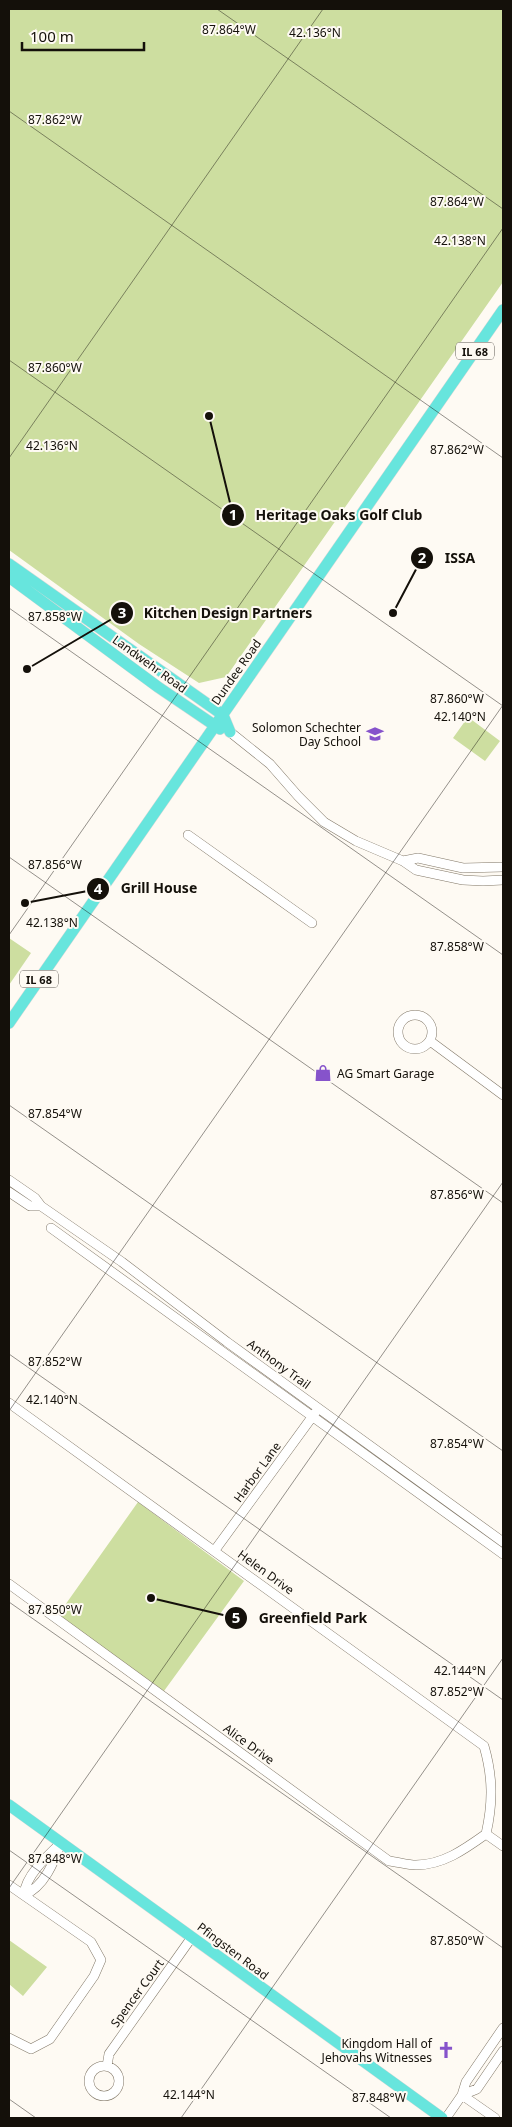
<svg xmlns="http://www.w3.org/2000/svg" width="512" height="2127" font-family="'Noto Sans',sans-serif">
<rect width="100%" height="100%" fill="#fefaf3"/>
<path fill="#cddea0" d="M9,9h494v273l-277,395 -27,6 -60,-39 -130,-94z
M468,717l32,24 -15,20 -32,-23z
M9,938l22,15 -22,32z
M138,1502l106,79 -80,110 -106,-76z
M9,1940l38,27 -24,29 -14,-12z"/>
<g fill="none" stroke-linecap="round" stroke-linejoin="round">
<g stroke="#827868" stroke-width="10">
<path id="minor" d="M230,732l40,32 28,32 26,26 32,19 47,20 13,9 47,10 20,1 20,-1
M188,835l124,88
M403,861l15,-3 45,10 40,-1
M398 1032a17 17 0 1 1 34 0a17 17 0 1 1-34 0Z
M430,1041l73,54
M9,1180l26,18 6,8h-11l-21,-14
M41,1206l81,56 105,80 276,200
M51,1228l452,326
M9,1403l475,343c9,31 9,57 2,88
M215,1550l100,-137
M9,1584l380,277c9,1 19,4 27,4 27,0 49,-16 70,-31
M486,1834l17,12
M61,1843c-7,19 -17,44 -37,52 1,-19 23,-39 37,-52z
M9,1885l82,57 10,18 -7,16 -44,63 -19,10 -22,-11
M89 2081a15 15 0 1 1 30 0a15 15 0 1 1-30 0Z
M107,2066l2,-12 83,-117
M462,2095l15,-6 26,-38
M462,2095l33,23
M446,2118l16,-23 4,-13 37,-54"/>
</g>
<g stroke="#d9d9d8" stroke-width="12">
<path id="major" d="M9,564l214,151 7,17
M9,577l149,110 62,42
M9,1023l494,-713
M9,1805l433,313"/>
</g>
<use href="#minor" stroke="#fff" stroke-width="9"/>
<use href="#major" stroke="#67e5dd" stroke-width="11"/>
</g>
<path fill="none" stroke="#14100a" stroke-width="1" stroke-opacity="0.45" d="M217,9l286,200M9,111l494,347M9,360l494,346M9,458l314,-449M9,608l494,347M9,857l494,346M9,935l494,-707M9,1105l494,346M9,1354l494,346M9,1411l494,-706M9,1602l494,346M9,1850l382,268M9,1888l494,-706M9,2099l27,19M181,2118l322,-460"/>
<defs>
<g id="school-bare" transform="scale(1.35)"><path d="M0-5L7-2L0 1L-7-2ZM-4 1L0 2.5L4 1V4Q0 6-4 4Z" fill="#8653cb" stroke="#fefaf3" stroke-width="2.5" paint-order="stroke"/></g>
<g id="shop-bare" transform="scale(1.35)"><path d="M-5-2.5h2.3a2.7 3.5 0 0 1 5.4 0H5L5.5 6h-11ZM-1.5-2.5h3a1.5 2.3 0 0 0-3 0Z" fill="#8653cb" stroke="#fefaf3" stroke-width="2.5" paint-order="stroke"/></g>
<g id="church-bare" transform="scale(1.35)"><path d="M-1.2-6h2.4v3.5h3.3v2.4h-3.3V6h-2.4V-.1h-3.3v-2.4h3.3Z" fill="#8653cb" stroke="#fefaf3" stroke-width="2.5" paint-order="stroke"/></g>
</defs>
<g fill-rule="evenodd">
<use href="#school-bare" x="375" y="734"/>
<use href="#shop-bare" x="323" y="1073"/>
<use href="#church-bare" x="446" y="2050"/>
</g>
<g text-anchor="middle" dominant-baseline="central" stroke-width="4" stroke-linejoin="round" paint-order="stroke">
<g fill="#fefaf3" stroke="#5a5650" stroke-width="1">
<rect x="456" y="342.5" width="38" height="17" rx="4"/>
<rect x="20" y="970.5" width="38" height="17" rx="4"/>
</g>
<g font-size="11" font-weight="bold" fill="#14100a">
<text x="475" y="351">IL 68</text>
<text x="39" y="979">IL 68</text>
</g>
<g font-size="12" fill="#14100a" stroke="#fefaf3">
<text transform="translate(150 664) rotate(36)">Landwehr Road</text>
<text transform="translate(236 672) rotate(-55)">Dundee Road</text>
<text transform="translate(279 1364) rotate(36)">Anthony Trail</text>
<text transform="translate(257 1472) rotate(-54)">Harbor Lane</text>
<text transform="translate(266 1572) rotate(36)">Helen Drive</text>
<text transform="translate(249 1744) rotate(36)">Alice Drive</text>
<text transform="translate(233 1951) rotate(37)">Pfingsten Road</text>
<text transform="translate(137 1993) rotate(-54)">Spencer Court</text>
</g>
<g font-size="12" fill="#14100a" stroke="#fefaf3" text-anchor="end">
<text x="361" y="727">Solomon Schechter<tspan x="361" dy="14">Day School</tspan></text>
<text x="337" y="1073" text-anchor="start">AG Smart Garage</text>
<text x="432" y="2043">Kingdom Hall of<tspan x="432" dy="14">Jehovahs Witnesses</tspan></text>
</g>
</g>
<g font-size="12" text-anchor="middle" fill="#14100a" stroke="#fefaf3" stroke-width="4" stroke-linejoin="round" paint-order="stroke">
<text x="229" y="34">87.864°W</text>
<text x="315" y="37">42.136°N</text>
<text x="55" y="124">87.862°W</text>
<text x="457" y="206">87.864°W</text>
<text x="460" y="245">42.138°N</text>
<text x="55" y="372">87.860°W</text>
<text x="52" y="450">42.136°N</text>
<text x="457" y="454">87.862°W</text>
<text x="55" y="621">87.858°W</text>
<text x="457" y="703">87.860°W</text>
<text x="460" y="721">42.140°N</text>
<text x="55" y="869">87.856°W</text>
<text x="52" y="927">42.138°N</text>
<text x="457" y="951">87.858°W</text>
<text x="55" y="1118">87.854°W</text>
<text x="457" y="1199">87.856°W</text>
<text x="55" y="1366">87.852°W</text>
<text x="52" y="1404">42.140°N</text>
<text x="457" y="1448">87.854°W</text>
<text x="55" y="1614">87.850°W</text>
<text x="460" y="1675">42.144°N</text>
<text x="457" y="1696">87.852°W</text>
<text x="55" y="1863">87.848°W</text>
<text x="457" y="1945">87.850°W</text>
<text x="189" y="2099">42.144°N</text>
<text x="379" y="2102">87.848°W</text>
</g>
<path fill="none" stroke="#14100a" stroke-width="2" d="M209 416L233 515M393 613L422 558M27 669L122 613M25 903L98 889M151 1598L236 1618"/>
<g fill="#14100a" stroke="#fefaf3" stroke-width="2">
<circle cx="209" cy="416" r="5"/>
<circle cx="393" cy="613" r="5"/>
<circle cx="27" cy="669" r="5"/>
<circle cx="25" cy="903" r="5"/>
<circle cx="151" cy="1598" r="5"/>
<circle cx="233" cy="515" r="12"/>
<circle cx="422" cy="558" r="12"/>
<circle cx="122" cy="613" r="12"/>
<circle cx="98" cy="889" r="12"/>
<circle cx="236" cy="1618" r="12"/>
</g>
<g font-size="15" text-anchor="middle" font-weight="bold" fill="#fff">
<text x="233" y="520">1</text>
<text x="422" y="563">2</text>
<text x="122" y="618">3</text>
<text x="98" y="894">4</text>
<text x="236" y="1623">5</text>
</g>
<g font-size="14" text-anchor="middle" font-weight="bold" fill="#14100a" stroke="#fefaf3" stroke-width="4" stroke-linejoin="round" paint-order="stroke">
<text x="339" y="520">Heritage Oaks Golf Club</text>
<text x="460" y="563">ISSA</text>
<text x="228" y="618">Kitchen Design Partners</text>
<text x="159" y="893">Grill House</text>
<text x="313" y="1623">Greenfield Park</text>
</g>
<rect width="512" height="2127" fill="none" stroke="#14100a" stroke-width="20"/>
<path d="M22 42v8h122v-8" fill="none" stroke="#14100a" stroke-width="2.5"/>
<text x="30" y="42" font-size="15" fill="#14100a" stroke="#fefaf3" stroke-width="4" paint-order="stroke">100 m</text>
</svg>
